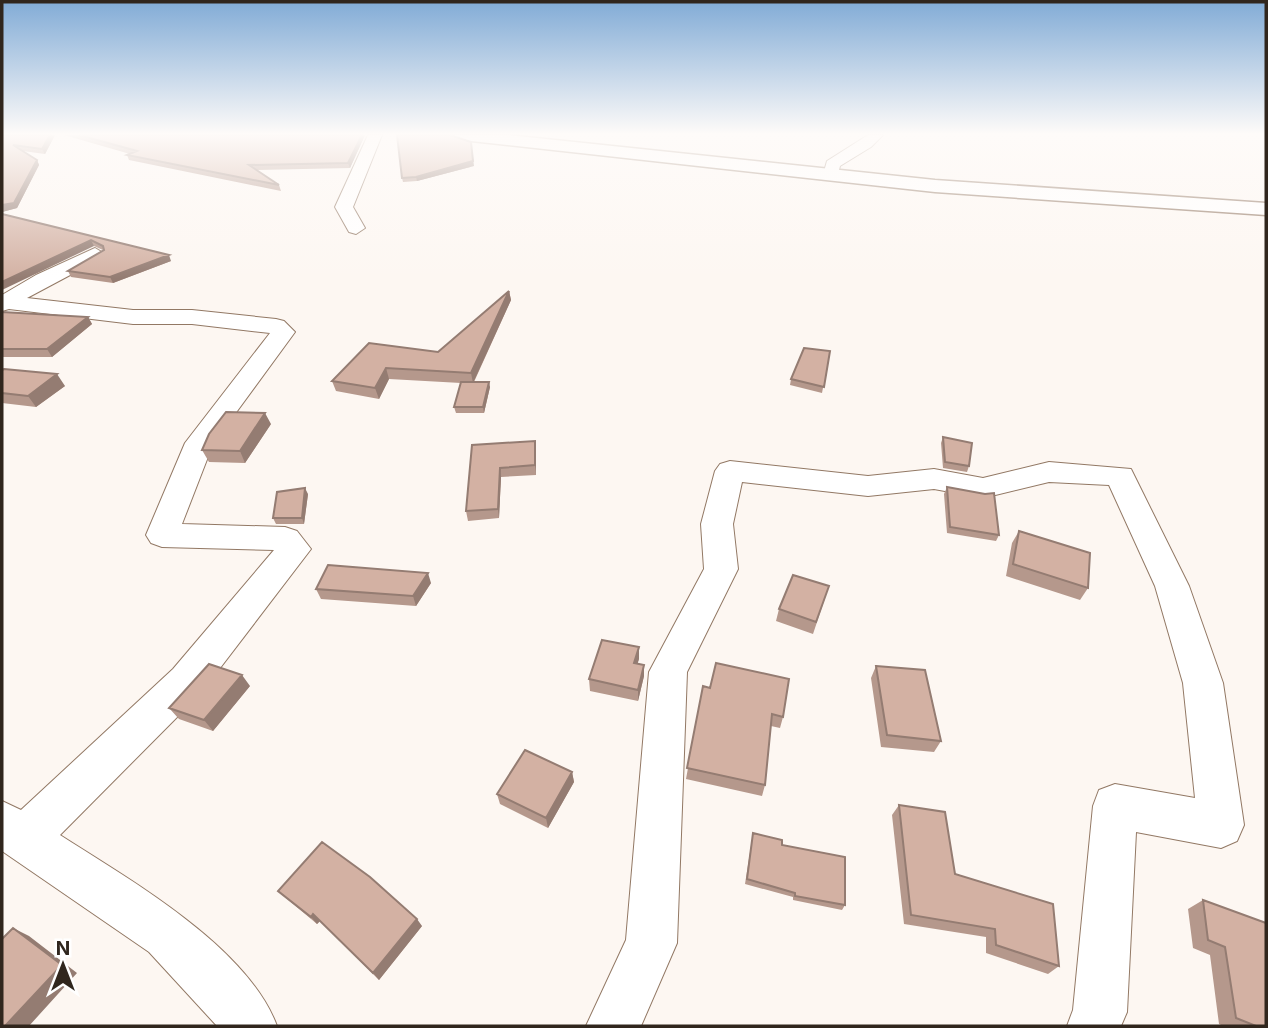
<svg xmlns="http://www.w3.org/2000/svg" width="1268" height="1028" font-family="Inter,sans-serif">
<rect width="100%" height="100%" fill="#fdf7f2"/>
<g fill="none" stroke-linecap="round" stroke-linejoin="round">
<g stroke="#927864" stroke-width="2">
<path id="minor" d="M368,135h14l-29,72 12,21 -9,6 -7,-2 -14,-25z
M868,135h15l-12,12 -31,19 -3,12h-12l-2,-3 4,-14z
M95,248l10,6 -3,4 -75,40 106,12h59l84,9 8,2 11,11 -82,112 -31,80 103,3 12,4 14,18 -110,144 -141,142c70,45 187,111 217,191h-60l-68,-74 -147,-101v-50l19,9 152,-141 101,-119 -112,-3 -11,-4 -5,-8 39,-92 85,-110 -78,-9h-59l-124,-15 -7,2v-16l34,-20z
M730,461l138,15 66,-7 49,9 66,-16 82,7 58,117 34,97 21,142 -7,16 -16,7 -85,-16 -9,180 -6,14h-54l6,-16 20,-204 6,-16 16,-6 80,14 -12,-115 -28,-97 -46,-101 -60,-3 -66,16 -49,-9 -66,7 -126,-14 -9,42 5,45 -51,103 -10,271 -36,83h-55l40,-86 23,-268 55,-103 -3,-45 14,-53 5,-7z"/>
</g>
<g stroke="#927864" stroke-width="3">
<path id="tertiary" d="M453,135h55l427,45 331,23v12l-331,-23 -473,-52z"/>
</g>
<use href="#minor" fill="#fff" fill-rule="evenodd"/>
<use href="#tertiary" fill="#fff" fill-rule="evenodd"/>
</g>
<path fill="#b5988c" d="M2,135h53l-10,19 -22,-3 14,9 2,5 -22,43 -15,4z
M64,135h301l-15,33 -93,2 22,15 2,6 -152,-31 -2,-5 3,-1z
M474,166l-57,15 -14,1 -1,-4z
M2,214l169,47 -58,22 -42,-6 -3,-6 35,-21 -9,-4z
M509,291l2,9 -37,82 16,5 -6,26h-28l-2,-6 7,-24 -72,-4 -10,20 -43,-8 -4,-10 106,-29z
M2,312l86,5 4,7 -40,33h-50z
M830,351l-8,42 -32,-8 1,-6z
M2,370l63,16 -29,21 -34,-4z
M271,424l-26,39 -36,-1 -7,-12z
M943,437l26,29 -2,6 -24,-4 -2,-25z
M535,441l1,34 -35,2 -2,41 -31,3 -2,-10 6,-66z
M947,487l52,48 -3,6 -49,-8 -3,-39z
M308,494l-4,30h-28l-3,-6z
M1019,531l69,57 -8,12 -74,-24 6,-33z
M431,583l-15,23 -95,-7 -5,-10z
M825,598l-12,36 -37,-13 3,-12z
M639,659l-2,5 7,1v11l-6,25 -48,-10 -1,-12z
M876,666l65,75 -7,11 -53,-5 -10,-69z
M250,686l-37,45 -34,-12 -10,-11z
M703,686l80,31 -3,11 -9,-2 -6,59 -3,11 -76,-17z
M572,772l2,10 -26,46 -48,-24 -3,-10z
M899,805l56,69 104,92 -11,8 -62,-21v-16l-82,-13 -12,-109z
M753,833l29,12 63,60 -3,5 -49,-10v-3l-48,-13z
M278,891l144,35 -43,54 -59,-59 -3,3 -31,-26z
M1203,900l63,126h-43l-4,-2 -9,-69 -17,-7 -5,-39z"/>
<path fill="#947c72" d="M50,135h5l-10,19 -3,-5z
M362,135h3l-15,33 -2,-5z
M471,142l3,24 -57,15 -1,-4z
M37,160l2,5 -22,43 -15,4v-7z
M91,240l3,6 -92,44v-8z
M169,255l2,6 -58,22 -3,-6z
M509,291l2,9 -38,83 -2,-10z
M88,317l4,7 -40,33 -5,-8z
M386,368l3,11 -10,20 -4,-11z
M57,374l8,12 -29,21 -8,-11z
M489,382l1,5 -6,26 -1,-6z
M265,413l6,11 -26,39 -5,-12z
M535,441l1,10v24l-1,-10z
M500,468l1,9 -2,41 -1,-9z
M305,488l3,6 -4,30 -2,-6z
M428,573l3,10 -15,23 -3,-10z
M639,647v12l-5,16v-12z
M644,665v11l-6,25v-11z
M242,675l8,11 -37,45 -9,-11z
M572,772l2,10 -26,46 -2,-10z
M313,914l7,7 -3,3 -6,-7z
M417,919l5,7 -43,54 -6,-7z
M13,928l16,8 48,37 -48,53h-24z"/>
<path fill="#d3b1a3" stroke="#947c72" stroke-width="2" d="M2,135h48l-8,14 -29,-4 24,15 -23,43 -12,2z
M79,135h283l-14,28 -99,2 30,20 -152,-30 10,-4z
M397,135h53l21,7 2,19 -57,16 -14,1z
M2,214l167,41 -59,22 -42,-6 36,-21 -1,-4 -12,-6 -89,42z
M509,291l-38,82 -85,-5 -11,20 -43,-7 37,-38 69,9z
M2,312l86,5 -41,32h-45z
M804,348l26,3 -6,36 -33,-8z
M4,369l53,5 -29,22 -26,-3v-23z
M461,382h28l-6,25h-29z
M226,412l39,1 -25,38 -38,-1 7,-16z
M943,437l29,6 -3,23 -24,-4z
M535,441v24l-35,3 -2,41 -32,2 6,-66z
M947,487l38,7 9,-1 5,42 -49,-8z
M305,488l-3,30h-29l4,-26z
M1019,531l71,22 -2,35 -75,-24z
M328,565l100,8 -15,23 -97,-7z
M793,575l36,11 -13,36 -37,-13z
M602,640l37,7 -5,16 10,2 -6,25 -49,-11z
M716,663l73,16 -6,38 -11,-3 -7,71 -78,-17 16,-82 7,2z
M209,664l33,11 -38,45 -35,-12z
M876,666l49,4 16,71 -54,-6z
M525,750l47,22 -26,46 -49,-24z
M899,805l46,7 10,62 98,30 6,62 -63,-21 -1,-16 -84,-14z
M753,833l29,7v5l63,12v48l-50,-9v-3l-48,-14z
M322,842l48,35 47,42 -44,54 -60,-59 -2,3 -33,-26z
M1203,900l63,23v103h-10l-20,-8 -11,-71 -17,-7z
M13,928l49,37 -57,61h-3v-87z"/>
<linearGradient id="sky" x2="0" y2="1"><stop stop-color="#81abd6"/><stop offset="0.48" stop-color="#fefbf9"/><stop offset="1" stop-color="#fefbf9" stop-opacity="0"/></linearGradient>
<rect width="1268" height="279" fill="url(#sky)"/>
<rect width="1268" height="1028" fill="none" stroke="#30261d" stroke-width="7"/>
<g transform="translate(63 965)" stroke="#ffffff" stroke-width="5" paint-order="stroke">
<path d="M0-5L12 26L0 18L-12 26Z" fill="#30261d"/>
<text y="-10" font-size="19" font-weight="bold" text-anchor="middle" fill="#30261d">N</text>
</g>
</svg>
